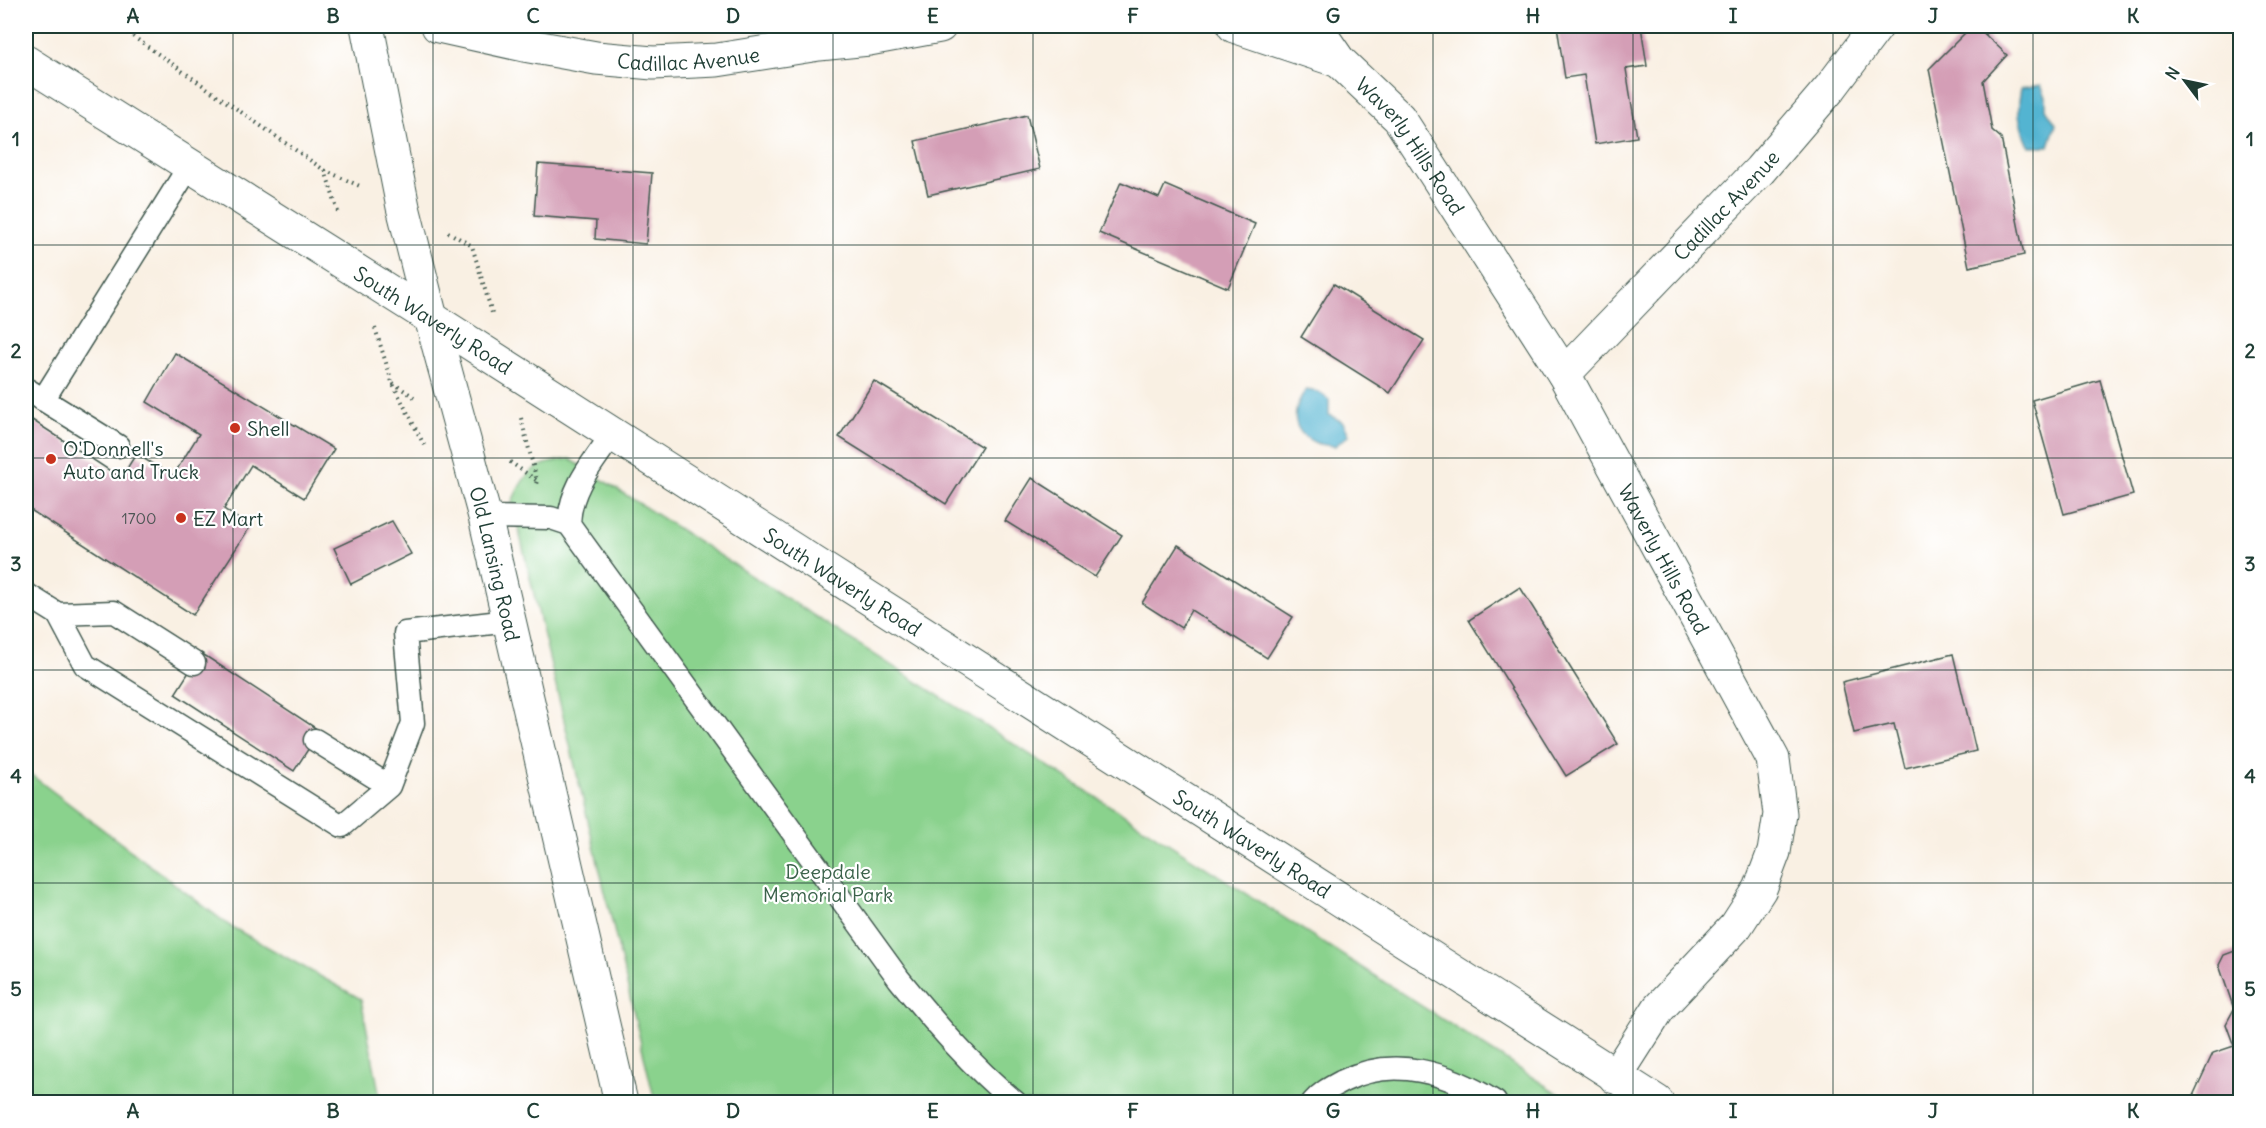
<svg xmlns="http://www.w3.org/2000/svg" width="2266" height="1128" font-family="Delius,sans-serif">
<rect width="100%" height="100%" fill="#fff"/>
<filter id="ink" filterUnits="userSpaceOnUse"><feTurbulence type="fractalNoise" baseFrequency=".0167" numOctaves="2"/><feDisplacementMap in="SourceGraphic" scale="12" xChannelSelector="R" yChannelSelector="G"/><feConvolveMatrix kernelMatrix="1 2 1 2 8 2 1 2 1" color-interpolation-filters="sRGB"/></filter>
<filter id="wash" filterUnits="userSpaceOnUse"><feTurbulence type="fractalNoise" baseFrequency=".008" numOctaves="4" result="noise"/><feDisplacementMap in="SourceGraphic" scale="24" xChannelSelector="R" yChannelSelector="G"/><feGaussianBlur stdDeviation="1.35" result="paint"/><feColorMatrix in="noise" values="0 0 0 0 0 0 0 0 0 0 0 0 0 0 0 0 0 1.4 0 .05"/><feComposite in="paint" operator="in"/></filter>
<g filter="url(#wash)">
<rect width="100%" height="100%" fill="#f9f0e3"/>
<path fill="#8ad28d" stroke="#548860" stroke-width="1.5" d="M570,459l1001,643h-916l-143,-600c13,-32 24,-39 58,-43z
M26,771l204,155 131,73 20,103h-355z"/>
<path fill="#53b4d1" stroke="#397882" stroke-width="1.5" d="M2041,85l5,12v12l10,15 -7,22h-20c-10,-23 -13,-33 -8,-58z
M1306,390l13,2 10,8v15l14,7 6,13 -14,11c-6,-1 -14,-1 -19,-3 -26,-11 -25,-34 -10,-53z"/>
<g id="blocks">
<path fill="#d49eb6" d="M1557,26h84l6,40 -21,3 11,68 -42,7 -11,-69 -19,3z
M1972,26h4l31,29 -24,26 9,49 9,8 23,117 -55,12 -40,-198z
M1027,115l13,54 -112,26 -13,-54z
M538,164l114,9 -6,71 -51,-5 1,-18 -62,-5z
M1121,182l38,16 6,-13 90,39 -27,64 -129,-55z
M1334,284l90,56 -34,53 -89,-56z
M175,353l159,96 -30,49 -53,-33 -27,44 26,18 -57,88 -167,-108v-91l95,62 15,-24 37,22 26,-42 -52,-32z
M2100,380l33,115 -69,19 -32,-114z
M874,381l108,66 -36,57 -107,-67z
M1032,478l90,57 -27,42 -90,-56z
M392,521l19,33 -60,30 -17,-36z
M1178,545l115,72 -26,41 -76,-48 -10,18 -39,-25z
M1520,587l98,157 -52,32 -97,-156z
M201,653l119,78 -26,40 -119,-77z
M1953,654l23,97 -71,17 -11,-44 -40,9 -12,-51z
M2240,949v153h-43l-6,-2 22,-47 21,-7 -8,-22 8,-15 -15,-44 5,-10z"/>
</g>
</g>
<g filter="url(#ink)">
<use href="#blocks" fill-opacity="0" stroke="#40584e" stroke-width="1.5"/>
<g fill="none" stroke-linecap="round" stroke-linejoin="round">
<g stroke="#40584e" stroke-width="25">
<path id="service" d="M26,389l92,57
M43,400l147,-235
M485,517l66,1 18,6 330,455c36,44 72,87 116,123
M569,524c1,-36 23,-60 43,-89
M26,594l32,20 27,51 257,161 47,-40 24,-63 -8,-90 104,-12
M58,614l56,-2 80,51
M315,740l74,46
M1313,1102c9,-10 17,-14 30,-21 52,-26 105,-8 152,21"/>
</g>
<g stroke="#40584e" stroke-width="35">
<g id="minor">
<path d="M367,26l36,181 28,111"/>
<path id="s1" d="M438,26l86,19 72,13 57,5 64,-3 102,-16 50,-5 71,-13"/>
<path d="M1234,26l105,35"/>
<path id="s2" d="M1315,26l24,35 60,57 165,256 209,385 7,55 -6,38 -14,37 -24,37 -77,82 -44,69"/>
<path id="s3" d="M1564,374l196,-204 71,-83 46,-61"/>
</g>
</g>
<g stroke="#40584e" stroke-width="35">
<g id="tertiary">
<path id="s4" d="M431,318l54,199 136,585"/>
</g>
</g>
<g stroke="#40584e" stroke-width="35">
<g id="secondary">
<path id="s5" d="M26,62l405,256 1226,784"/>
</g>
</g>
<path stroke="#40584e" stroke-width="4" stroke-dasharray="1.5 4.5" stroke-linecap="butt" d="M118,26l206,144 38,17
M325,170l14,45
M448,232l24,14 20,67
M375,328l17,54 33,65
M393,383l21,14
M521,418l16,63 -2,6
M510,462l26,18"/>
<use href="#service" stroke="#fff" stroke-width="22"/>
<use href="#minor" stroke="#fff" stroke-width="33"/>
<use href="#tertiary" stroke="#fff" stroke-width="33"/>
<use href="#secondary" stroke="#fff" stroke-width="33"/>
</g>
</g>
<path fill="none" stroke="#1f3d34" stroke-width="1.5" stroke-opacity="0.55" d="M233,26v1076M433,26v1076M633,26v1076M833,26v1076M1033,26v1076M1233,26v1076M1433,26v1076M1633,26v1076M1833,26v1076M2033,26v1076M26,245h2214M26,458h2214M26,670h2214M26,883h2214"/>
<g fill="#c8321e" stroke="#fff" stroke-width="2">
<circle cx="235" cy="428" r="6"/>
<circle cx="51" cy="459" r="6"/>
<circle cx="181" cy="518" r="6"/>
</g>
<g text-anchor="middle" dominant-baseline="central" stroke-width="4.5" stroke-linejoin="round" paint-order="stroke">
<g font-size="16" fill="#4c5554">
<text x="139" y="518">1700</text>
</g>
<g font-size="20" fill="#1f3d34" stroke="#fff">
<text stroke="none"><textPath href="#s1" startOffset="254">Cadillac Avenue</textPath></text>
<text stroke="none"><textPath href="#s2" startOffset="154">Waverly Hills Road</textPath></text>
<text stroke="none"><textPath href="#s3" startOffset="234">Cadillac Avenue</textPath></text>
<text stroke="none"><textPath href="#s5" startOffset="482">South Waverly Road</textPath></text>
<text stroke="none"><textPath href="#s2" startOffset="640">Waverly Hills Road</textPath></text>
<text stroke="none"><textPath href="#s4" startOffset="254">Old Lansing Road</textPath></text>
<text stroke="none"><textPath href="#s5" startOffset="968">South Waverly Road</textPath></text>
<text stroke="none"><textPath href="#s5" startOffset="1454">South Waverly Road</textPath></text>
</g>
<g font-size="20" fill="#1f3d34" stroke="#fff" text-anchor="start">
<text x="247" y="428">Shell</text>
<text x="63" y="448">O'Donnell's<tspan x="63" dy="23">Auto and Truck</tspan></text>
<text x="193" y="518">EZ Mart</text>
</g>
<g font-size="20" fill="#3a624a" stroke="#fff">
<text x="828" y="871">Deepdale<tspan x="828" dy="23">Memorial Park</tspan></text>
</g>
</g>
<rect width="2266" height="1128" fill="none" stroke="#fff" stroke-width="66"/>
<g transform="translate(2185 81) rotate(302)" stroke="#ffffff" stroke-width="4.5" paint-order="stroke">
<path d="M0-4.5L10 22L0 15L-10 22Z" fill="#1f3d34"/>
<text y="-9" font-size="16" font-weight="bold" text-anchor="middle" fill="#1f3d34">N</text>
</g>
<rect x="33" y="33" width="2200" height="1062" fill="none" stroke="#1f3d34" stroke-width="2"/>
<g font-size="20" text-anchor="middle" font-weight="bold" fill="#1f3d34">
<text x="133" y="23">A</text>
<text x="333" y="23">B</text>
<text x="533" y="23">C</text>
<text x="733" y="23">D</text>
<text x="933" y="23">E</text>
<text x="1133" y="23">F</text>
<text x="1333" y="23">G</text>
<text x="1533" y="23">H</text>
<text x="1733" y="23">I</text>
<text x="1933" y="23">J</text>
<text x="2133" y="23">K</text>
<text x="16" y="146">1</text>
<text x="2250" y="146">1</text>
<text x="16" y="358">2</text>
<text x="2250" y="358">2</text>
<text x="16" y="571">3</text>
<text x="2250" y="571">3</text>
<text x="16" y="783">4</text>
<text x="2250" y="783">4</text>
<text x="16" y="996">5</text>
<text x="2250" y="996">5</text>
<text x="133" y="1118">A</text>
<text x="333" y="1118">B</text>
<text x="533" y="1118">C</text>
<text x="733" y="1118">D</text>
<text x="933" y="1118">E</text>
<text x="1133" y="1118">F</text>
<text x="1333" y="1118">G</text>
<text x="1533" y="1118">H</text>
<text x="1733" y="1118">I</text>
<text x="1933" y="1118">J</text>
<text x="2133" y="1118">K</text>
</g>
</svg>
